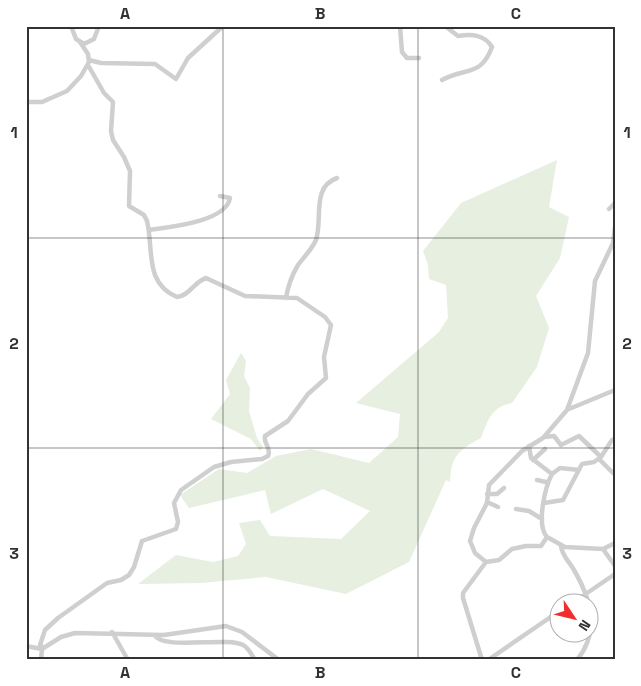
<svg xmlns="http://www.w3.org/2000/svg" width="641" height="686" font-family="'Space Grotesk',sans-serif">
<rect width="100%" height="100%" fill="#fff"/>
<path fill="#e7efe0" d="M557,160l-8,47 20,10 -9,41 -24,38 13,32 -12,39 -25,36c-21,4 -24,17 -31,35 -22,12 -30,18 -31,44l-4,-2 -37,82 -63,32 -80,-17 -66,6 -62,1 38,-29 37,7 25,-6 8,-12 -7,-21 21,-3 10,16 71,3 29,-28 -47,-22 -52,25 -6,-24 -76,18 -9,-13 39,-26 28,4 29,-17 35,-7 58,14 29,-26 2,-23 -44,-11 83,-71 9,-14 -2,-33 -17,-6 -1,-14 -5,-14 38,-48z
M241,353l5,8 -2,15 6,12 -1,23 8,27 6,9 -3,4 -9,-12 -40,-20 19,-25 -4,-14z"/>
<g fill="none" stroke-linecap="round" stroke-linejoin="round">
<path stroke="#cfcfcf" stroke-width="4.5" d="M71,26l5,13 8,5 10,-5 5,-13
M400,26l2,26 5,6h12
M89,60l12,3 54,1 21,15 12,-21 35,-32
M442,80c24,-13 39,-3 50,-33 -8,-13 -21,-13 -34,-11l-13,-10
M26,102h16l25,-11 14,-15 8,-14 -1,-8 -8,-12
M609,209l6,-6
M149,230c20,-3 77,-8 81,-32l-10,-2
M286,298c2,-12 6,-23 12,-33 6,-8 14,-16 18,-25 7,-21 -5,-53 21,-62
M569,409l46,-19
M544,437l10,-1 7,9 18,-9 22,21
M529,446l2,12 21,16c-7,13 -16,51 -5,63
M599,459l14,14
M533,460l12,-11
M552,474l8,-6 19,2
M537,480l9,2
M487,494h10l7,-6
M487,502l11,5
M544,503l19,-3 19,-36 12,-2 7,-5 11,-17 3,-1
M516,509l13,2 13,8
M561,546c1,10 8,15 13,24 17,29 26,62 3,90
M603,549l12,-6
M486,562l-11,-9 -5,-12 4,-13 13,-25 2,-18 33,-34 21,-13 24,-28 21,-57 7,-72 18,-38 2,-16
M571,604l44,-30
M112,632l16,28
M154,635c11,16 72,1 89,10 6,3 8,9 12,15
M26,646l16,3 19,-12 14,-4 89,2 62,-9 16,6 37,28
M44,648l-4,-3 5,-15 13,-12 49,-35 14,-3 8,-5 5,-8 8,-26 34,-12 2,-7 -4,-19 7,-13 33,-23 17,-5 31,-3 6,-3c4,-8 -5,-12 -3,-20l23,-15 20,-27 18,-16 -2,-21 7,-32 -6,-8 -28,-19 -52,-2 -39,-18c-12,4 -17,18 -29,19 -33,-14 -23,-47 -30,-76l-3,-6 -15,-9 1,-35 -6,-14 -11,-17 -2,-9 2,-29 -9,-9 -16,-28
M41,660l1,-11
M482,660l-19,-62v-5l23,-31 13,-2 13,-11 14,-3h15l6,-9 18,10 38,2 12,17
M488,660l70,-48"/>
</g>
<path fill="none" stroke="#323232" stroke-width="1" stroke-opacity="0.55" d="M223,26v634M418,26v634M26,238h589M26,448h589"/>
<rect width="641" height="686" fill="none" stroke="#ffffff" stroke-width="55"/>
<g transform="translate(574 618) rotate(125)"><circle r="24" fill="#ffffff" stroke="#adadad"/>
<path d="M0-4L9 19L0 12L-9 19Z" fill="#f12e2d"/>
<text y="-8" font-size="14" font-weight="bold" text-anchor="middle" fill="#323232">N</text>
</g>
<rect x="28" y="28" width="586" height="630" fill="none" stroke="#323232" stroke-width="2"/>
<g font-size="16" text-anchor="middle" font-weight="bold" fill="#323232">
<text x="125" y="19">A</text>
<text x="320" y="19">B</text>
<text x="516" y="19">C</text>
<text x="14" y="138">1</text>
<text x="627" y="138">1</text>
<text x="14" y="349">2</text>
<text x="627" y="349">2</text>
<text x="14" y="559">3</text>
<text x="627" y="559">3</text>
<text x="125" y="678">A</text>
<text x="320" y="678">B</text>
<text x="516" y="678">C</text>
</g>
</svg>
